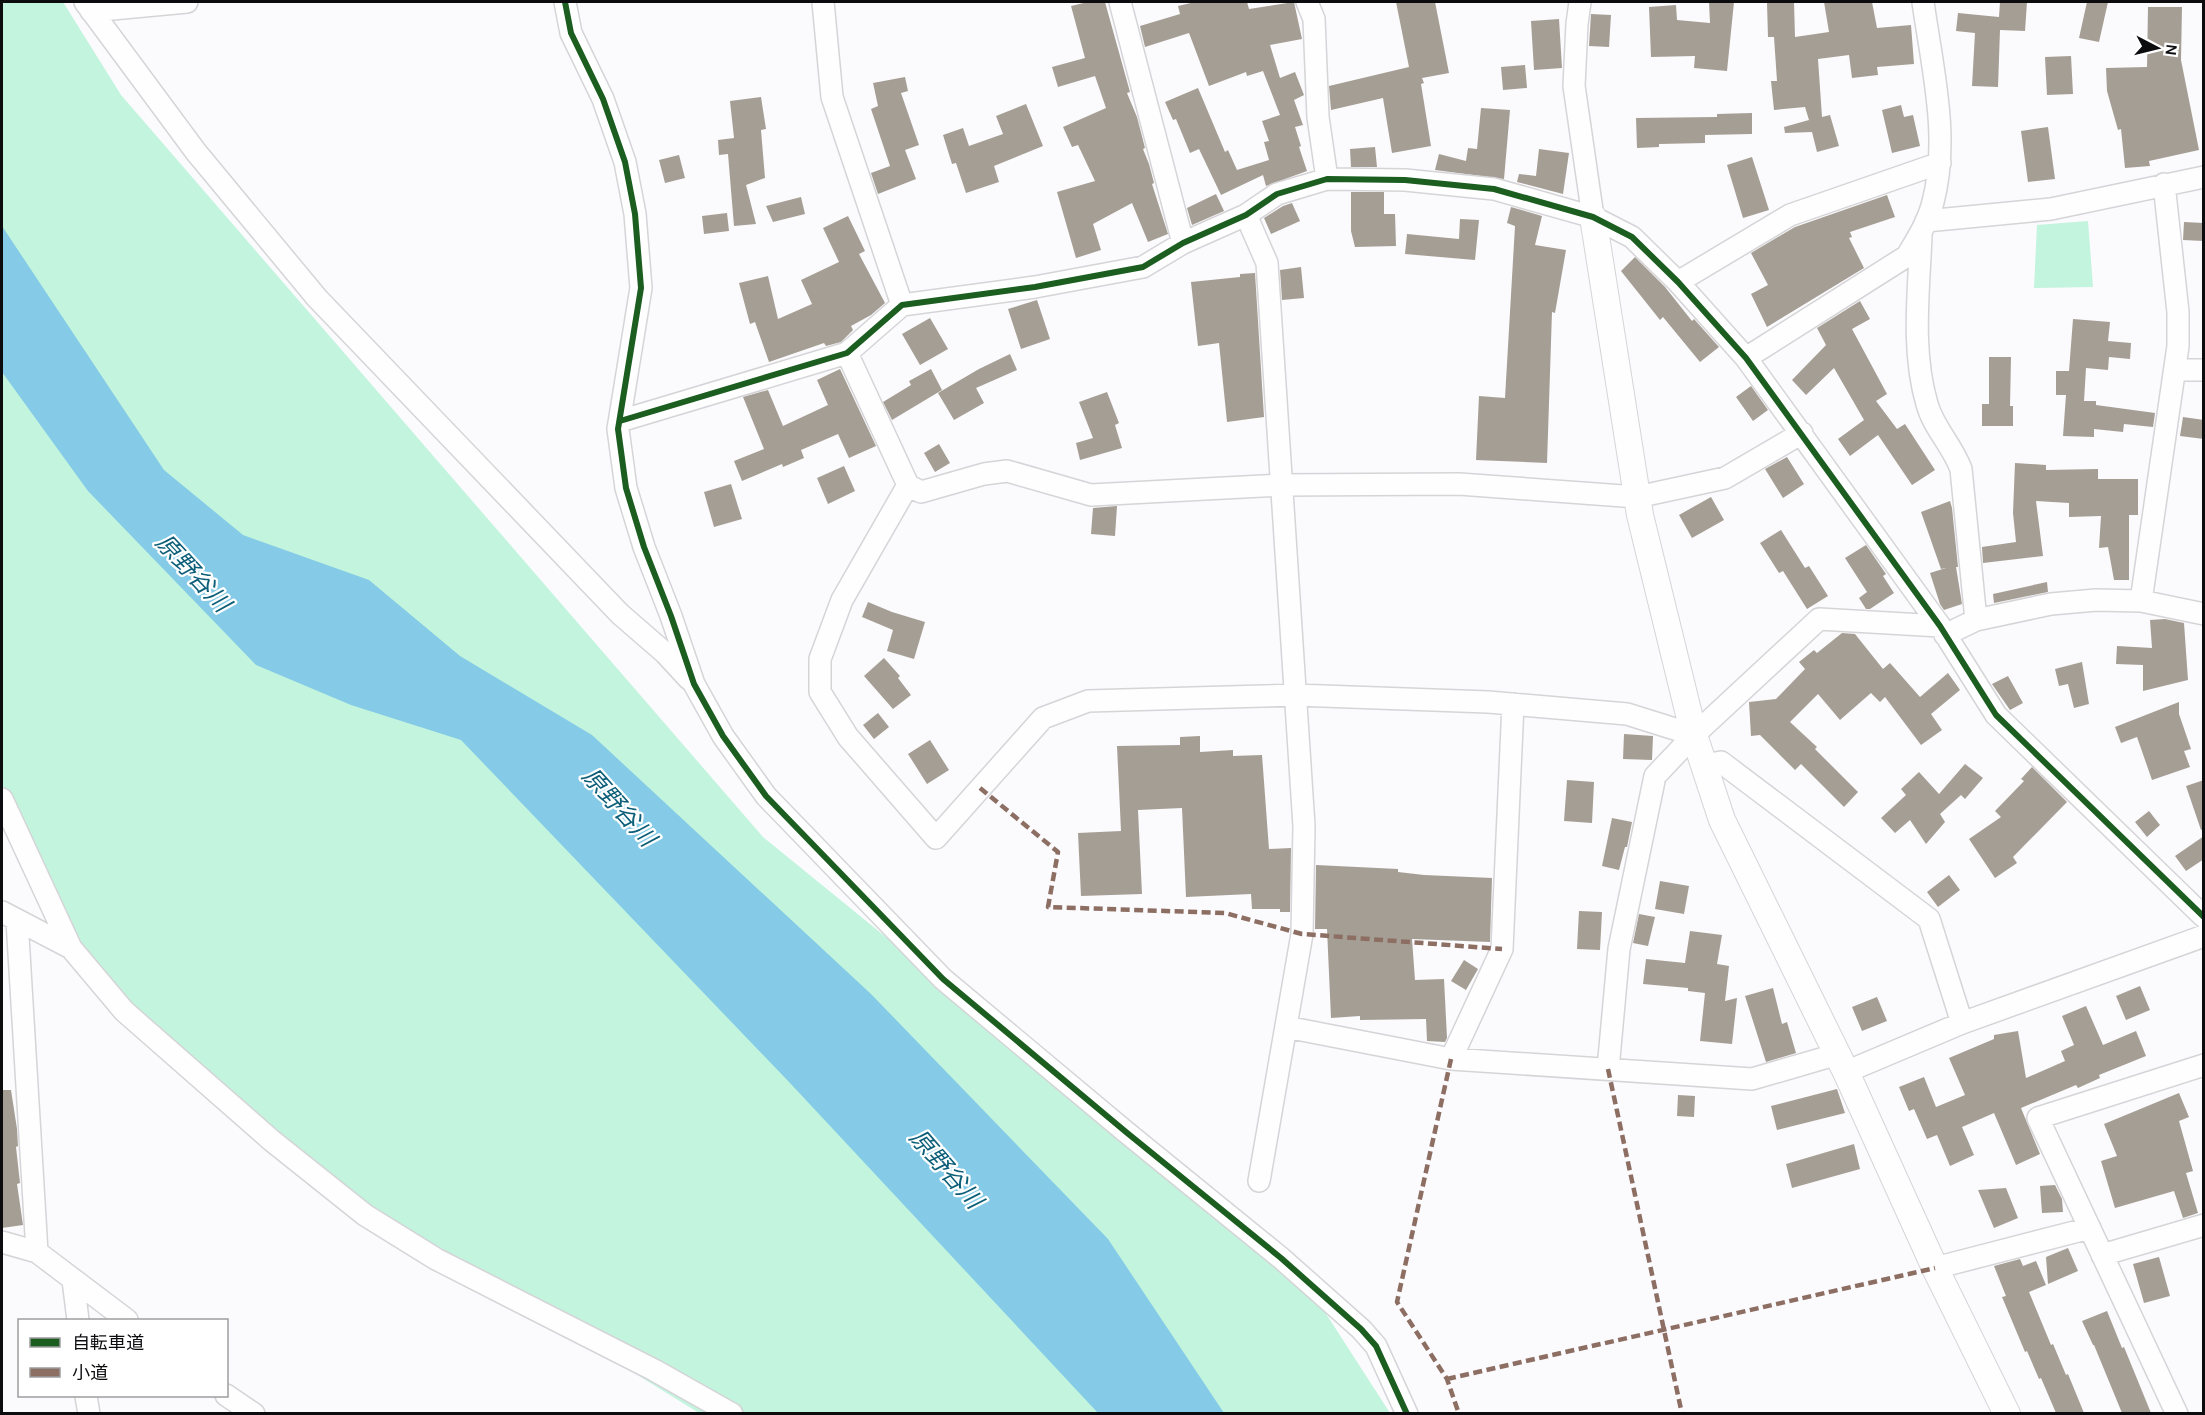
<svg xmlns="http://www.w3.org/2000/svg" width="2205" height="1415" font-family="Karla,'Noto Sans JP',sans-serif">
<rect width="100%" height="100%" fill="#fbfafd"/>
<path fill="#c2f4de" d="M2,2h61l58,93 642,742 538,438 89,138h-691l-188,-116 -134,-75 -125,-98 -188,-190 -62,-149z
M2088,221l5,66 -59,1 3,-63z"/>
<path fill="#85cbe7" d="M2,226l162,244 79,65 126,45 91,76 132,79 279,259 237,245 116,174h-126l-308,-330 -329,-343 -110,-35 -95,-40 -168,-174 -86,-119z"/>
<path fill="#a59e94" d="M1088,2h17l25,90 -3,1 10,24 8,31 -2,1 6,15 5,19 -2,1 16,50 -20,8 -16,-39 -39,21 8,26 -25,8 -19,-66 38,-11 -17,-36 -6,2 -9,-20 43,-19 -11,-32 -37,11 -6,-20 33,-9 -14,-52z
M1195,2h52l2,7 45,-7 8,37 -32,6 10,33 15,-6 9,23 -10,5 9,25 -8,2 6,19 -2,1 8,24 -41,15 -3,-11 -42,20 -22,-46 -9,4 -14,-34 -3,1 -8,-18 33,-14 27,64 3,-2 9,20 32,-10 -5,-18 5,-1 -7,-20 18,-6 -17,-44 -16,5 -1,-4 -37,14 -20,-53 -44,14 -5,-21 40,-12 -2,-8z
M1396,2h39l14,71 -27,5 2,5 -3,1 10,62 -39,7 -9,-55 -52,12 -2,-24 80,-19z
M1709,2h25l-7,69 -33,-3 1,-12 -44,1 -2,-50 27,-2 1,15 33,3z
M1794,2l1,35 34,-5 -5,-30h48l5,26 34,-3 3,39 -37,3 1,8 -26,3 -3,-23 -31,4 4,58 8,-2 9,31 -22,6 -5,-20 -27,1 -1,-6 25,-7 -4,-13 -31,3 -3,-29h6l-3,-44h-6l-1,-34z
M2000,2h27l-2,29 -25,-1 -2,57 -26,-1 3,-53 -19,-2 2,-18 41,4z
M2087,2h21l-9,40 -20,-4z
M2148,7h34l-1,53 18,90 -50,11 1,5 -25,2 -4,-39 -3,1 -11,-39 -1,-23 41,-1z
M1591,14l20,1 -2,32 -20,-1z
M1559,19l3,49 -28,2 -3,-49z
M2071,56l2,38 -26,1 -2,-38z
M1525,65l2,23 -24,2 -2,-23z
M905,77l3,14 -7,2 18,52 -14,5 11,29 -38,15 -7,-21 19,-7 -19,-57 7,-3 -5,-23z
M761,97l5,32 -5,1 4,48 -19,7 10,39 -22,2 -6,-72 -9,1 -1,-15 16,-2 -4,-37z
M1026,104l17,42 -49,20 5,16 -33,11 -10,-30 -4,1 -9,-29 20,-7 6,18 34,-12 -7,-18z
M1901,105l3,12 9,-2 7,31 -28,7 -10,-43z
M1481,108l29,2 -6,69 -69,-9 4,-16 27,7 2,-13 9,1z
M1752,113v21l-47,1v8l-46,1v3l-22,1 -1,-30 81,-1v-3z
M2048,127l7,52 -27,3 -7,-51z
M1375,147l2,20h-26l-1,-18z
M1539,149l30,4 -6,41 -46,-12 2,-8 17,2z
M679,155l6,23 -20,5 -6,-23z
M1752,157l17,53 -26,8 -16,-53z
M1351,192h33v22h11l1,32 -41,1 -4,-16z
M1216,194l8,17 -32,14 -5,-17z
M1887,195l8,22 -45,15 2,5 -3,1 15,30 -97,59 -16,-33 17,-9 -17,-32 44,-26z
M801,197l4,17 -32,8 -7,-16z
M1292,203l8,18 -29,13 -7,-16 19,-12z
M1511,207l31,9 -7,29 31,5 -11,63 -3,-1 -5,151 -71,-3 3,-64 26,2 10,-172 -8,-3z
M727,213l2,18 -25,3 -2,-18z
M848,216l17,35 -6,3 26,49 -14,12 -20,11 2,4 -12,12 -15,4 -2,-3 -55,19 -14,-40 -5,2 -11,-41 29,-7 10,43 34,-15 -11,-24 38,-18 -16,-34z
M1460,219l19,1 -4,40 -70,-6 2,-20 52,5z
M2184,222l20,1v18l-21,-1z
M1635,257l30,30 27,34 2,-2 25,28 -19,15 -37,-45 -3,3 -39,-49z
M1301,267l3,31 -22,2 -2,-30z
M1255,273l9,144 -37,5 -8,-79 -21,3 -7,-64 49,-5v-3z
M1037,300l13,39 -29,10 -13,-40z
M1860,301l10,18 -18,10 35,65 -11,7 21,28 8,-5 30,46 -23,15 -34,-50 -28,21 -12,-17 26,-19 -30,-52 -28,27 -14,-15 34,-35 -9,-17z
M930,318l18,31 -28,16 -18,-31z
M2073,319l37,3 -2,19 23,2 -1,16 -21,-2 -1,13 -22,-2 -2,33h12v4l59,8 -2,14 -29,-3 -1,8 -29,-3v8l-31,-1 3,-41h-10v-24h13z
M1010,354l7,16 -41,18 8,15 -30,17 -16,-27 41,-24z
M1989,357h22l-1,49h3v20h-31v-22h7z
M840,369l36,77 -27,12 -11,-24 -37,16 3,8 -21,9 -1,-3 -40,17 -8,-20 30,-12 -21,-52 25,-7 15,36 45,-21 -11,-25z
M931,369l11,21 -50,30 -9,-18 28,-17 -2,-4z
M1751,386l17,24 -15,11 -17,-24z
M1107,392l12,31 -4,2 7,23 -42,12 -4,-17 17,-5 -14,-36z
M2183,417l21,3v19l-24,-3z
M939,444l11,19 -15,9 -11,-19z
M1787,457l17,27 -21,14 -18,-29z
M2015,463l31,2v5l52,-1v10h40v36h-9v65h-15l-6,-33 -9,1 2,-32 -32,1v-14l-33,-2 7,55 -60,7 -1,-16 34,-5 -3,-29z
M844,466l11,25 -27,13 -11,-26z
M731,484l11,35 -28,8 -10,-35z
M1711,497l13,23 -32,18 -13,-23z
M1950,501l2,7 6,59h-2l6,37 -18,6 -4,-6 -10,-31 16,-5 -5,1 -20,-57z
M1117,506l-2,30 -24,-2 2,-26z
M1781,530l24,38 4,-2 19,30 -21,13 -24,-38 -4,2 -19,-30z
M1866,545l20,29 -3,2 11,17 -24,16h-4l-7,-11 8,-6 -22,-34z
M2047,582l1,10 -54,11 -1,-9z
M868,602l24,10 33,10 -11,37 -27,-8 6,-21 -31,-13z
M2165,619l19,4 4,57 -45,11v-26l-27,-1 1,-18 35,2 -2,-28z
M1842,633l13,1 28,35 7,-6 30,34 28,-24 12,17 -29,24 11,16 -21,15 -36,-48 -5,5 -9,-9 -31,27 -22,-26 -28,28 27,25 -2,2 43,43 -14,15 -43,-43 -6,6 -35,-35 -9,1 -2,-34 27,-3 29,-30 -6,-7 15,-12 3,3z
M884,658l16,18 -2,2 13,17 -18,14 -29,-33z
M2082,662l7,42 -15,4 -6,-24 -9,2 -4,-17z
M2008,676l15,27 -13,7 -18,-26z
M2179,702v12l12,35 -7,2 6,16 -38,13 -15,-43 -16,6 -6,-16z
M878,713l11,14 -15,12 -11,-14z
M1624,734l29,2 -1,24 -29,-1z
M1200,736v16l33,-2v6l29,-1 7,94 22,-1 -1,64h-10v-3h-28l-1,-15 -65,3 -4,-89 -44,2 4,84 -61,2 -3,-63 43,-2 -4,-85 63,-1v-8z
M930,740l19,30 -22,14 -19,-30z
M1965,764l18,14 -18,21 -4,-4 -21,19 5,8 -19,22 -16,-24 -15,13 -14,-15 25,-23 -5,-6 18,-17 20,22z
M2032,767l35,35 -54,55 4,6 -22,15 -26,-39 32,-22 -6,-6 29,-30 -3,-2z
M1567,780l27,2 -2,41 -28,-2z
M2204,780v49l-3,1 -15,-44z
M2149,811l11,14 -13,12 -12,-15z
M1612,818l20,4 -5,25h-2l-6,23 -17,-4z
M2204,836v23l-18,12 -11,-15z
M1316,865l82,4v3l26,3 68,3 -2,64 -78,-3 3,41 29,-1 3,59 -2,4 -18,-1 -1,-22 -66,1v-4l-29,2 -4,-89h-12z
M1949,875l11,15 -22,17 -11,-15z
M1660,881l29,5 -5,28 -29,-5z
M1579,911l23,1 -2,38 -23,-1z
M1639,914l16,3 -7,29 -15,-3z
M1690,931l32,4 -5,29 12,2 -4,35 12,-3 -5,46 -32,-3 5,-48 -17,-2v-3l-45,-4 3,-25 39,4z
M1464,960l14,9 -12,21 -15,-9z
M2140,986l10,24 -24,10 -10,-24z
M1773,988l9,36 5,-2 9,31 -30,9 -21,-66z
M1877,997l10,24 -25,10 -10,-24z
M2086,1006l17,39 33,-14 10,25 -47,19 1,3 -22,10 -2,-3 -55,23 19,46 -24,11 -22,-52 -32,14 12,28 -24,11 -13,-31 -10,4 -13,-30 -5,2 -10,-24 25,-10 12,30 29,-12 -16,-37 45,-19v-4l24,-4 8,47 39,-17 -4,-10 13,-6 -12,-29z
M1837,1089l8,24 -68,17 -6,-24z
M2,1090h9l6,39 1,17 -2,1 4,36 -3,1 6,41 -21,3z
M2179,1093l10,24 -10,4 14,50 -7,2 12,40 -15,5 -9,-27 -59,17 -14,-47 16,-5 -13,-32z
M1678,1095l17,1 -1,21 -17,-1z
M1854,1144l6,25 -68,19 -6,-24z
M2055,1185l7,14 1,13 -21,1 -2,-27z
M2006,1188l12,30 -24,10 -16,-38z
M2068,1248l10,23 -30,13 -2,-27z
M2159,1257l11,39 -26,7 -11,-39z
M2020,1259l3,7 13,-5 10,24 -17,7 22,53 2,-1 13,31 2,-1 16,39h-28l-15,-35 -2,1 -12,-28 -2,1 -23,-55 4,-1 -12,-30z
M2107,1311l15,37 2,-1 27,66h-29l-28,-68h-1l-11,-24z"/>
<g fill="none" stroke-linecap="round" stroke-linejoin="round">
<g stroke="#d5d4d7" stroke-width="24">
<path id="minor" d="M85,2l111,150 121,146 303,316 45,39 24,26
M565,2l6,31 32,66 22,63 10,52 6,74 -23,141 8,59 18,59 27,69 23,68 29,52 43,60 177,183 183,153 155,126 80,71 15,17 31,68
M823,2l9,95 70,208
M1120,2l63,241
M1307,2l7,17 4,98 9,62
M1580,2l-3,22 -3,62 19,131
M91,11l96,-9
M1246,215l21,48 37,563 -2,108 -43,247
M1926,221l125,-12 153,-32
M1921,235c-2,55 -10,115 6,169 6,23 25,41 34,65l15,151
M1678,282l112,-67 150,-52
M847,353l61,132 13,7 63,-18 23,-3 84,24 190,-10 178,-1 178,13 88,-19 77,-45
M1746,358l161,-102c10,-17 21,-34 26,-54 17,-65 -1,-135 -10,-200
M2175,370h29
M620,421l227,-68 55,-48 133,-18 108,-20 40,-24 63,-28 31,-21 50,-15 78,1 89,9 99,28 39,20 46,45 68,76 194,268 56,89 208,202
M908,485l-66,115 -22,59v33l28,45 88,101 107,-120 45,-17 207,-6 193,7 139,12 67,21
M2141,601l37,-255v-34l-14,-128
M1945,635l31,-15 75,-16 45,-4 45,1 63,13
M1704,765l17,-3 208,157 33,104
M2,799l69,149 53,63 147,129 94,75 71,44 218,111 78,44
M2,912l69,36
M17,920l20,332
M1286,1027l165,32 301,20 86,-25
M1451,1059l51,-110 11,-245
M1608,1069l11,-120 36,-173 39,-41 125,-116 121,7
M1846,1072l116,-49 242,-87
M2,1242l35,10 90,68
M2102,1255l102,-30
M1935,1268l155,-40
M73,1280l5,40
M226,1395l28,19
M86,1396l3,18
M2177,1414l-139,-296 166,-53"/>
</g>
<g stroke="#d5d4d7" stroke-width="28">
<path id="tertiary" d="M1593,217l47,298 54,220 28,85 124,252 89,196 72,146"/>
</g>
<use href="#minor" stroke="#fefeff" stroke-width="21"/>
<use href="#tertiary" stroke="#fefeff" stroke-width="26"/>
<path stroke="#8d6e63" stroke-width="4.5" stroke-dasharray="9 4.5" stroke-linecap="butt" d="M980,788l78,64 -10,55 177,6 77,21 200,15
M1451,1059l-54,243 50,77 12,35
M1608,1069l74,345
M1447,1379l488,-111"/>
<g stroke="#fff" stroke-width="10">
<path id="cycleway" d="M565,2l6,31 32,66 22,63 10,52 6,74 -23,141 8,59 18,59 27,69 23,68 29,52 43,60 177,183 183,153 155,126 80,71 15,17 31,68
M620,421l227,-68 55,-48 133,-18 108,-20 40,-24 63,-28 31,-21 50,-15 78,1 89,9 99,28 39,20 46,45 68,76 194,268 56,89 208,202"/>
</g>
<use href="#cycleway" stroke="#1b5e20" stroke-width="6"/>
</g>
<g text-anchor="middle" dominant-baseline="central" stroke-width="4.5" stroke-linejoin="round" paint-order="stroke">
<g font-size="24" font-style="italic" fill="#0d5f79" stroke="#fff">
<text transform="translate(193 573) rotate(47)">原野谷川</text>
<text transform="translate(619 807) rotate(48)">原野谷川</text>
<text transform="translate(946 1169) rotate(49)">原野谷川</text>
</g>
</g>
<rect width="2205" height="1415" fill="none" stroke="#0c0b0e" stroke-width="6"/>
<rect x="18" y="1319" width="210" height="78" fill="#ffffff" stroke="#9e9d9f" stroke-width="1.5"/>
<rect x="30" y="1338" width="30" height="9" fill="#1b5e20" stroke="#9e9d9f" stroke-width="1.5"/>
<text x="72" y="1349" font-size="18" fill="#0c0b0e">自転車道</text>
<rect x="30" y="1368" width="30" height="9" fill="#8d6e63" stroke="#9e9d9f" stroke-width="1.5"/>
<text x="72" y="1379" font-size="18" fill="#0c0b0e">小道</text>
<g transform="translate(2157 48) rotate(97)" stroke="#ffffff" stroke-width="4.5" paint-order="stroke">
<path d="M0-4.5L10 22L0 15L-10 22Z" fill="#0c0b0e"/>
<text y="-9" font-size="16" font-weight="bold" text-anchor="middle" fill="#0c0b0e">N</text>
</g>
</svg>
